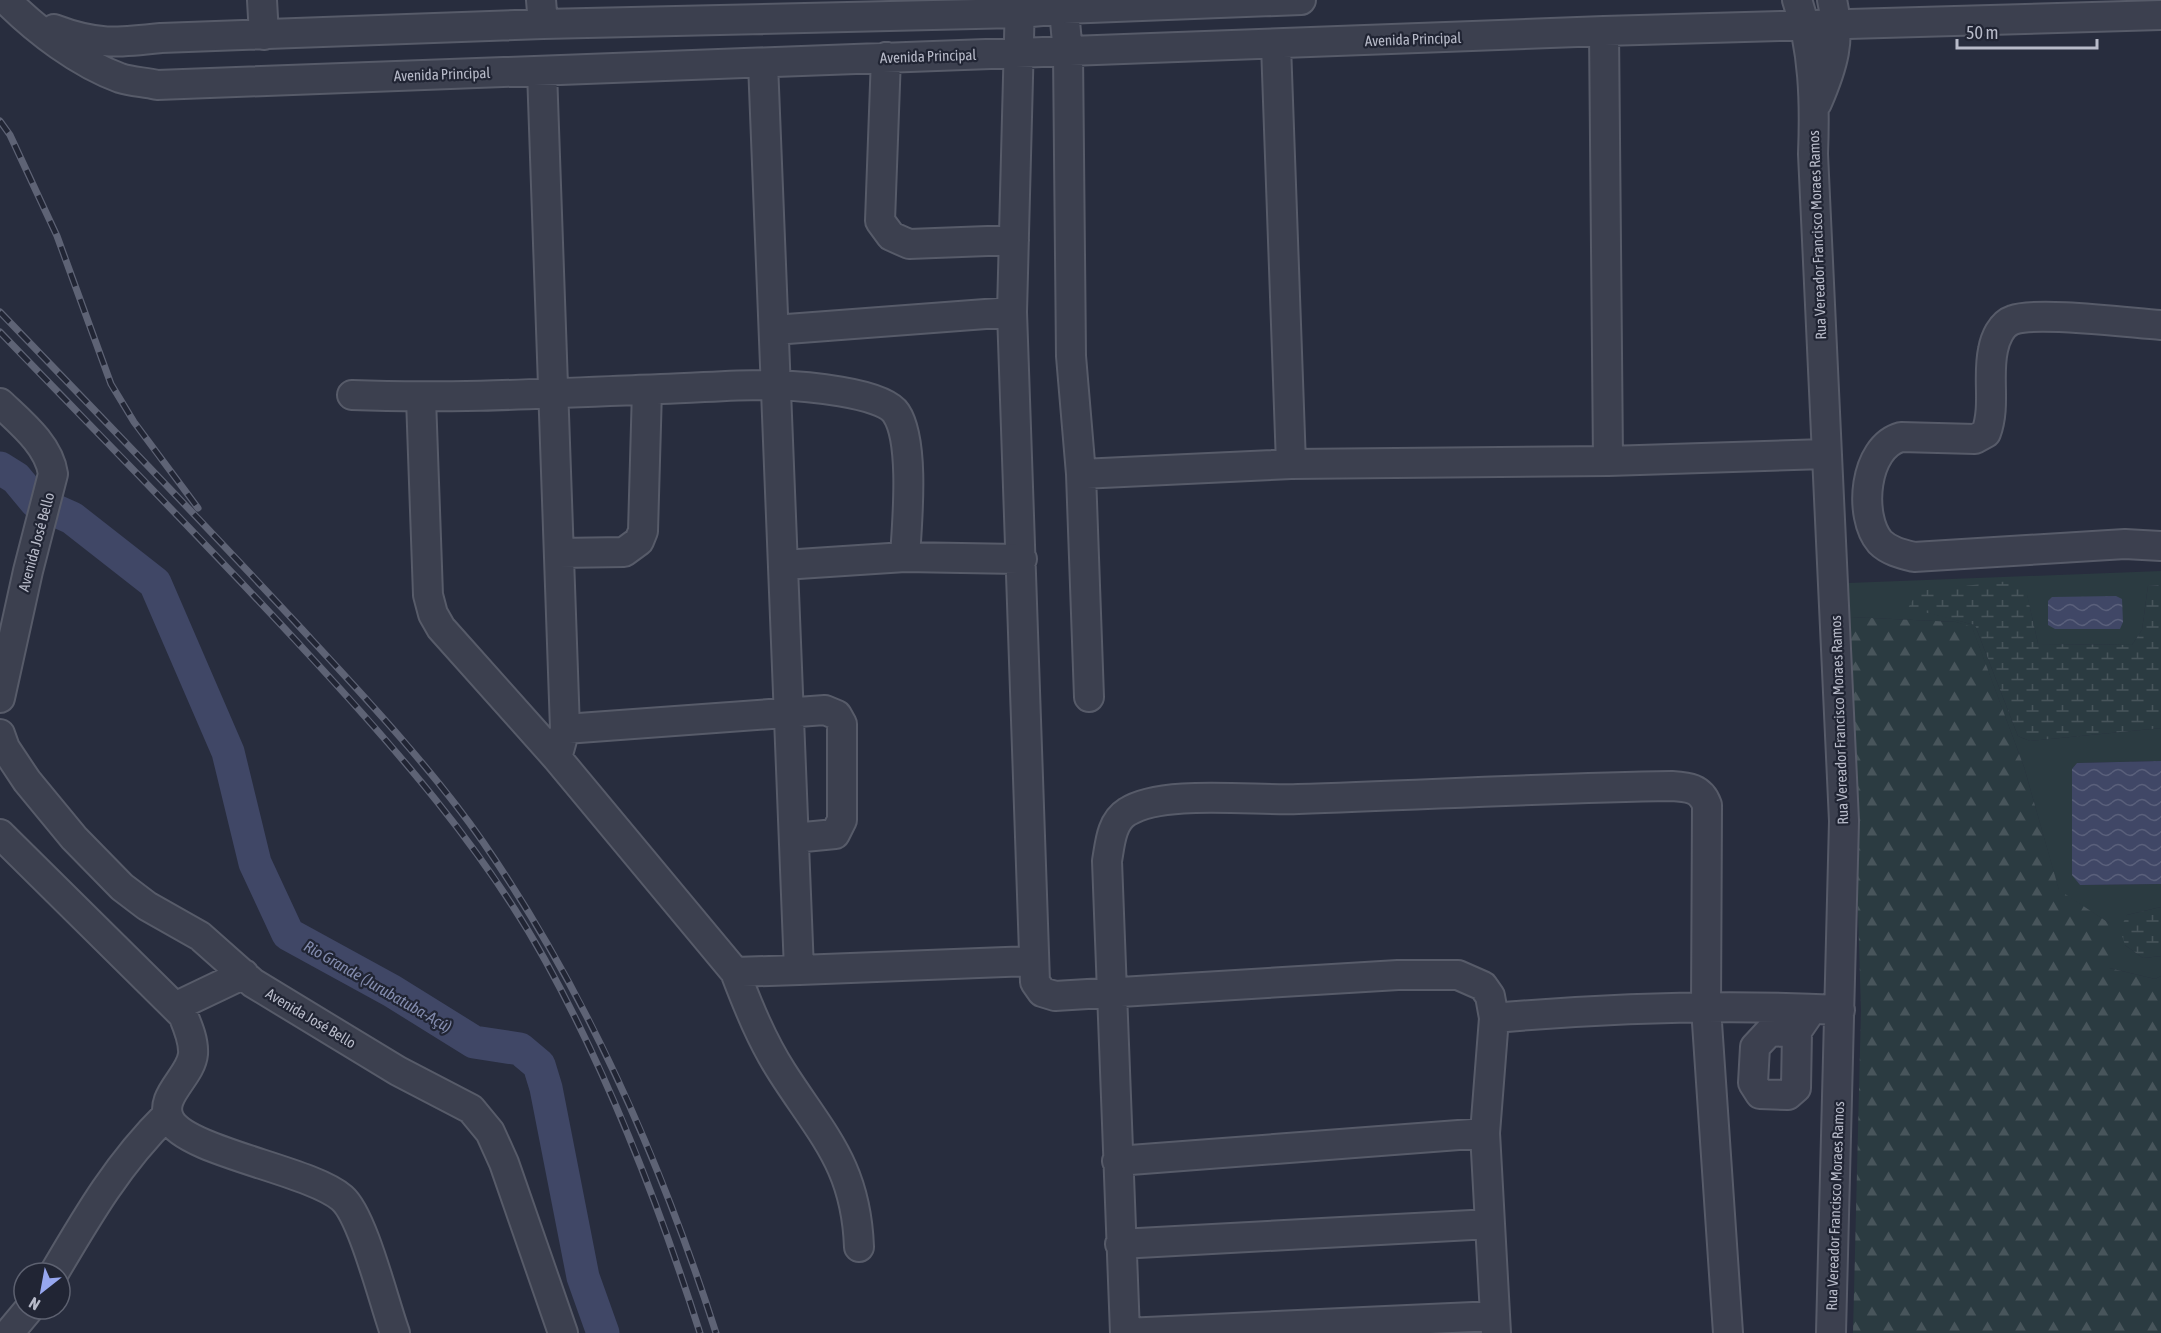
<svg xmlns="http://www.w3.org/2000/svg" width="2161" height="1333" font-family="'Asap Condensed',sans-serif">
<defs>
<pattern id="forest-firs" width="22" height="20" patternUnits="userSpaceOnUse" patternTransform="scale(1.5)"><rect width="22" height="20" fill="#2b3b41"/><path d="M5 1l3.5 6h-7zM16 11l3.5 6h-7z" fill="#48555b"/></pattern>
<pattern id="wetland-marsh" width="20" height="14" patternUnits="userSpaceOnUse" patternTransform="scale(1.5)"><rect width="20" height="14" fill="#2b3b41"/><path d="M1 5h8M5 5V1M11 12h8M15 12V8" fill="none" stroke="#48555b"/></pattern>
<pattern id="water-waves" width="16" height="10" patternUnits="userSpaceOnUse" patternTransform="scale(1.5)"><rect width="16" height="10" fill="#404766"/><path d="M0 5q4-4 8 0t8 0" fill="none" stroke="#5a607b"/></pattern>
</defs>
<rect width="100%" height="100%" fill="#282d3e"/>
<path fill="#2b3b41" d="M2161,571v14l-13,1 -6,44 -10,15 -94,-1 -11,-49 -119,12 67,18 43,111 12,5 131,-13v33l-84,2 -5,7 1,105 7,10 81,-1v23l-34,8 -2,30 18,13 18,-2v20l-6,3 -46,-11v-45l-50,-32 -35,-124 -52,-139 -16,-6 -107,-5 -1,-34z"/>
<path fill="url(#forest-firs)" d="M1849,617l107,5 16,5 52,140 35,123 50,33v45l46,11 6,-3v357h-308l8,-323z"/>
<path fill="url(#wetland-marsh)" d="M2010,581l17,13 11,50 94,1 10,-15 6,-44 13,-1v143l-131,13 -12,-5 -43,-111 -67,-17 10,-17z
M2161,907v49l-18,2 -18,-13 -5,-16 7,-14z"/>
<path fill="url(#water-waves)" d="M2116,596l6,3 1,23 -3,7h-65l-7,-4v-24l4,-4z
M2161,761v123l-81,1 -8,-10v-106l5,-6z"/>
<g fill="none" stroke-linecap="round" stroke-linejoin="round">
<path stroke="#404766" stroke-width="33" d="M0,468l16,10 20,24 36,16 83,65 73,169 27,111 33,71 104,57 82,51 46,7 19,16 7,23 37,189 20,56"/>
<g stroke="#575b69" stroke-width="32">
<path id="minor" d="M6,0c31,31 73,63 114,78 12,4 25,4 37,7l1447,-54 557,-16
M262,0l2,35
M541,0l2,24
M1020,0l-8,312 23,670 7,10 13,4 343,-21h60l25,11 7,10 4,22 -9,115 11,200
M1063,0l5,53 3,303 10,118 8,223
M1797,0c17,49 18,103 16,154l31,667 -13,512
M54,29c42,16 63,14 107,9l382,-14 477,-11 44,-4 237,-9
M1604,31l4,430
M1276,45l15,419
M886,57l-6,164 11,15 18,8 105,-4
M763,63l36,907 235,-9
M542,71l23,658 -8,29 178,214 64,-2
M1817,103c16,-37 24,-63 15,-103
M2161,325c-30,-2 -124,-14 -148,-5 -12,4 -18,19 -20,30 -6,27 3,56 -7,83l-11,6 -74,-2c-37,10 -43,79 -21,105 9,9 22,12 34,15l211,-13 36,2
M774,330l238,-18
M352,395c103,4 206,-2 309,-6 38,-1 77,-5 114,-4 26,1 108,7 121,28 19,28 11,110 9,144
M421,398l7,197 5,19 8,14 116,130
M0,403c20,19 49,42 53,71l-25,97 -28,127
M1081,474l210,-10 317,-3 217,-7
M559,553l65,-1 15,-11 4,-10 4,-141
M783,565l122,-8 117,2
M565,729l260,-19 12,5 5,9v96l-7,14 -41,4
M0,734l5,14 22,33 47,57 48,49 25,19 53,30 53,47 145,88 73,38 19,23 14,31 59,170
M0,834l183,181c5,12 11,26 10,39 -2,23 -36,43 -23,66 17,32 140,50 172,78 21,18 42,105 53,135
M735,972c13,34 27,69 47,100 41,64 74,94 77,175
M177,1006l67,-32
M1494,1018c115,-10 230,-14 346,-8
M1797,1031l-28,1 -14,15 -2,36 7,11 28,1 8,-7 1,-57 15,-22
M1117,1161l368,-28
M1120,1244l370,-20
M54,1273c34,-58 65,-111 113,-158
M9,1333l20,-24
M1125,1333l-18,-472c3,-17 4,-39 20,-49 35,-23 128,-11 171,-13 125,-4 249,-11 374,-13 16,1 29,2 35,19l-1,203 22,325
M1125,1333l370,-17"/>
</g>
<use href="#minor" stroke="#3c404f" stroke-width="28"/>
<g stroke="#5e6375" stroke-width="7">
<path id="rail" d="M0,121l10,14 47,101 54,148 23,38 64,86
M0,312c100,104 200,207 298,313 62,67 133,142 185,217 104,151 177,317 233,491
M0,332c103,107 209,214 310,324 86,93 173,192 235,304 65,118 114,245 155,373"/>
</g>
<use href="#rail" stroke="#212534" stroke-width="4.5" stroke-dasharray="14" stroke-linecap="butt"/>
</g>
<g text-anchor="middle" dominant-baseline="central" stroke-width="4.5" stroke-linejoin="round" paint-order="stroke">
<g font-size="15" fill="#b8bbc9" stroke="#212534">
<text transform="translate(1413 39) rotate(-2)">Avenida Principal</text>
<text transform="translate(928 56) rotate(-2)">Avenida Principal</text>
<text transform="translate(442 74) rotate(-2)">Avenida Principal</text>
<text transform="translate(1817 235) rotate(-92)">Rua Vereador Francisco Moraes Ramos</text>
<text transform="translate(36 542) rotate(-75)">Avenida José Bello</text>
<text transform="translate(1839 720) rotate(-92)">Rua Vereador Francisco Moraes Ramos</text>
<text transform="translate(311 1018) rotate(31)">Avenida José Bello</text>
<text transform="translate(1835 1206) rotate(-88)">Rua Vereador Francisco Moraes Ramos</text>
</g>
<g font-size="16" font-style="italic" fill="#838cae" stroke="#212534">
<text transform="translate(378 986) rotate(30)">Rio Grande (Jurubatuba-Açú)</text>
</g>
</g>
<g transform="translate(42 1291) rotate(211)"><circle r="28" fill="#212534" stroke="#5d6170" stroke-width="1.5"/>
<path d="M0-4.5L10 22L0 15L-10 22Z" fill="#97a7ef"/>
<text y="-9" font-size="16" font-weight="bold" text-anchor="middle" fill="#b8bbc9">N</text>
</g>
<path d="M1957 39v9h140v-9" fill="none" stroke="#b8bbc9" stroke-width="3"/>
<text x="1966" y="39" font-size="18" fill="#b8bbc9" stroke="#212534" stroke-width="4.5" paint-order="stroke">50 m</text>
</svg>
